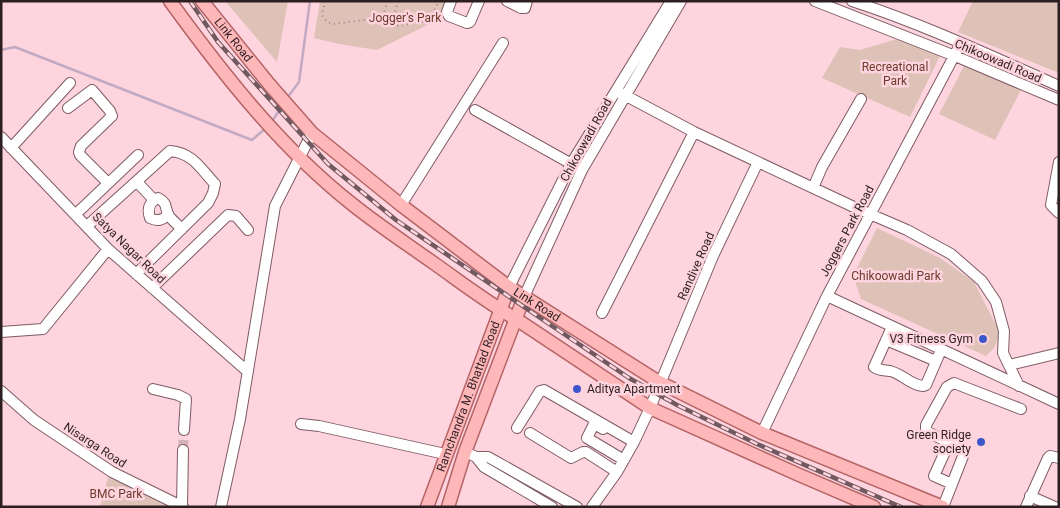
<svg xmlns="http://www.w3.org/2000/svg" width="1060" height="508" font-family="Roboto,sans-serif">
<rect width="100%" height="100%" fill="#fed4de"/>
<path fill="#dec1b7" d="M225,1h63l-11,61z
M320,1h128l-9,18 -62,31 -38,-6 -25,-6z
M973,1h86v72l-101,-41z
M897,39l44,15 -31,63 -88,-39 18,-31 20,3z
M964,66h11l48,20 -28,54 -56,-26z
M877,228l63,30 34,24 23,45 2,9 -5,12 -8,8 -125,-57 -8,-23z
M108,477l67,30h-75z"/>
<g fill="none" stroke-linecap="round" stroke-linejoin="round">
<path stroke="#c3aac3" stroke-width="2.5" d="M1,50l14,-3 237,93 15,-13
M287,98l12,-16 11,-81
M272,121l11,-16"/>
<path stroke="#d4b0b8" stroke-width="10" stroke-dasharray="10 5" stroke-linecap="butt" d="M183,450l1,-20"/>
<g stroke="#7e5b64" stroke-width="12">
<path id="minor" d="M451,1l-4,11 2,4 18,7 3,-1 9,-21
M507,1l14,7h4l2,-7
M815,1l140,55 104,44
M852,1c71,23 139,55 207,85
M617,91l77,41 162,76 51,22 44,24 31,27 14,21 8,29 -1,22 16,33
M68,108l24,-18 18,21 2,5 -31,30 -2,6 1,3 28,28
M475,110l102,57
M1,137l107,112 139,122
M11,148l59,-65
M1059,162l-8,43 8,8
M137,182l17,18
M813,188l9,-21 39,-68
M401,205l102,-162
M76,214l62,-59
M168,215c-6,5 -10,7 -18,3 -3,-9 -1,-16 8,-20 11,6 6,10 11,18 4,5 9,9 13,13
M87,226l83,-75c23,2 30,17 45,33l-2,9 -5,10 -72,71
M509,287l62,-123 100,-163
M152,288l76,-73 8,1 12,14
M827,296l232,108
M524,297l58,-127 99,-169
M602,313l92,-181
M892,327l-18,40c6,4 9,3 16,4 13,3 20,14 33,15l3,-1 15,-35
M1,332l42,-3 65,-80
M886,340l50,21
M1009,365l50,-12
M153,389l25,6 8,4 -2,31
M1,391l33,29 78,52 71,35
M301,424l18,2 126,28
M517,428l23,-37 4,-1 90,52
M603,429l-9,-5 -7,14 37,22
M530,433l41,25 12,-6h3l31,20
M762,433l65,-137 134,-253
M949,443l-15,33 18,8
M472,455l4,2 8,10 68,40
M476,457h12l89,50
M1030,496l25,11
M182,506l1,-56
M221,507l19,-88 35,-213 37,-73
M592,507l25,-35 17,-30 16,-34 63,-152 45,-94
M943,507l22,-56 -39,-20v-6l21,-38 7,-4 67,26
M1026,507l22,-49 2,-2 9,2"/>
</g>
<g stroke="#b56466" stroke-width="15">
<g id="major">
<path d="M170,1c53,73 111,147 182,203 26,21 55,40 83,60 27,19 53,39 81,55l134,89 147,66 77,33"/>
<path id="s1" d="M202,1l67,83 43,49 89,72 108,82 150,95 103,51 181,74"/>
<path id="s2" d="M427,507l82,-220"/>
<path d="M448,507l17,-55 59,-155"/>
</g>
</g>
<path stroke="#a08289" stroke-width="2" stroke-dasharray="1 4" stroke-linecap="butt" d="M325,1l-3,14 5,7 6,2 47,-6 3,-2 5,-15
M398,1l-6,21v3l3,1 34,-5 10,-20"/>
<use href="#minor" stroke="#fff" stroke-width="10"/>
<use href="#major" stroke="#feb8b9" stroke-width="12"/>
<g stroke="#71595f" stroke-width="4.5">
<path id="rail" d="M190,1l28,41 110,122 68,56 233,158 48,27 80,39 144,63"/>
</g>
<use href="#rail" stroke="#fed4de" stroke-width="2.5" stroke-dasharray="8" stroke-linecap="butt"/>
</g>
<g fill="#3d56c9" stroke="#fed4de" stroke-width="2">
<circle cx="983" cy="339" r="5"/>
<circle cx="577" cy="389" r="5"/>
<circle cx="981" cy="442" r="5"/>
</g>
<g text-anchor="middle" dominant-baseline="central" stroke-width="5" stroke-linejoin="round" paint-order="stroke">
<g font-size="12" fill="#6c3b2b" stroke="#fed4de">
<text x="405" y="18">Jogger's Park</text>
<text x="895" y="67">Recreational<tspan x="895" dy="14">Park</tspan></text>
<text x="896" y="276">Chikoowadi Park</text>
<text x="116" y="494">BMC Park</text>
</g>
<g font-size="12" fill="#2d1e22" stroke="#fed4de">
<text stroke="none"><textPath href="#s1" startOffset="50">Link Road</textPath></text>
<text transform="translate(998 61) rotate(23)">Chikoowadi Road</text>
<text transform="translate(586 140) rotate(-61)">Chikoowadi Road</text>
<text transform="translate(847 231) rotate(-62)">Joggers Park Road</text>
<text transform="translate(129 248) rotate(44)">Satya Nagar Road</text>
<text transform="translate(696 266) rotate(-66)">Randive Road</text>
<text stroke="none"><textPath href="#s1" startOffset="455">Link Road</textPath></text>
<text stroke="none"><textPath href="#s2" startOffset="118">Ramchandra M. Bhattad Road</textPath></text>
<text transform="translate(95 445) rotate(33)">Nisarga Road</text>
</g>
<g font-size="12" fill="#2d1e22" stroke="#fed4de" text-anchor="end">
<text x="973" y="339">V3 Fitness Gym</text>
<text x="587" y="389" text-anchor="start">Aditya Apartment</text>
<text x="971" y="435">Green Ridge<tspan x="971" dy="14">society</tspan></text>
</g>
</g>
<rect width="1060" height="508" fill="none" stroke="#2d1e22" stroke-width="5"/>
</svg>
